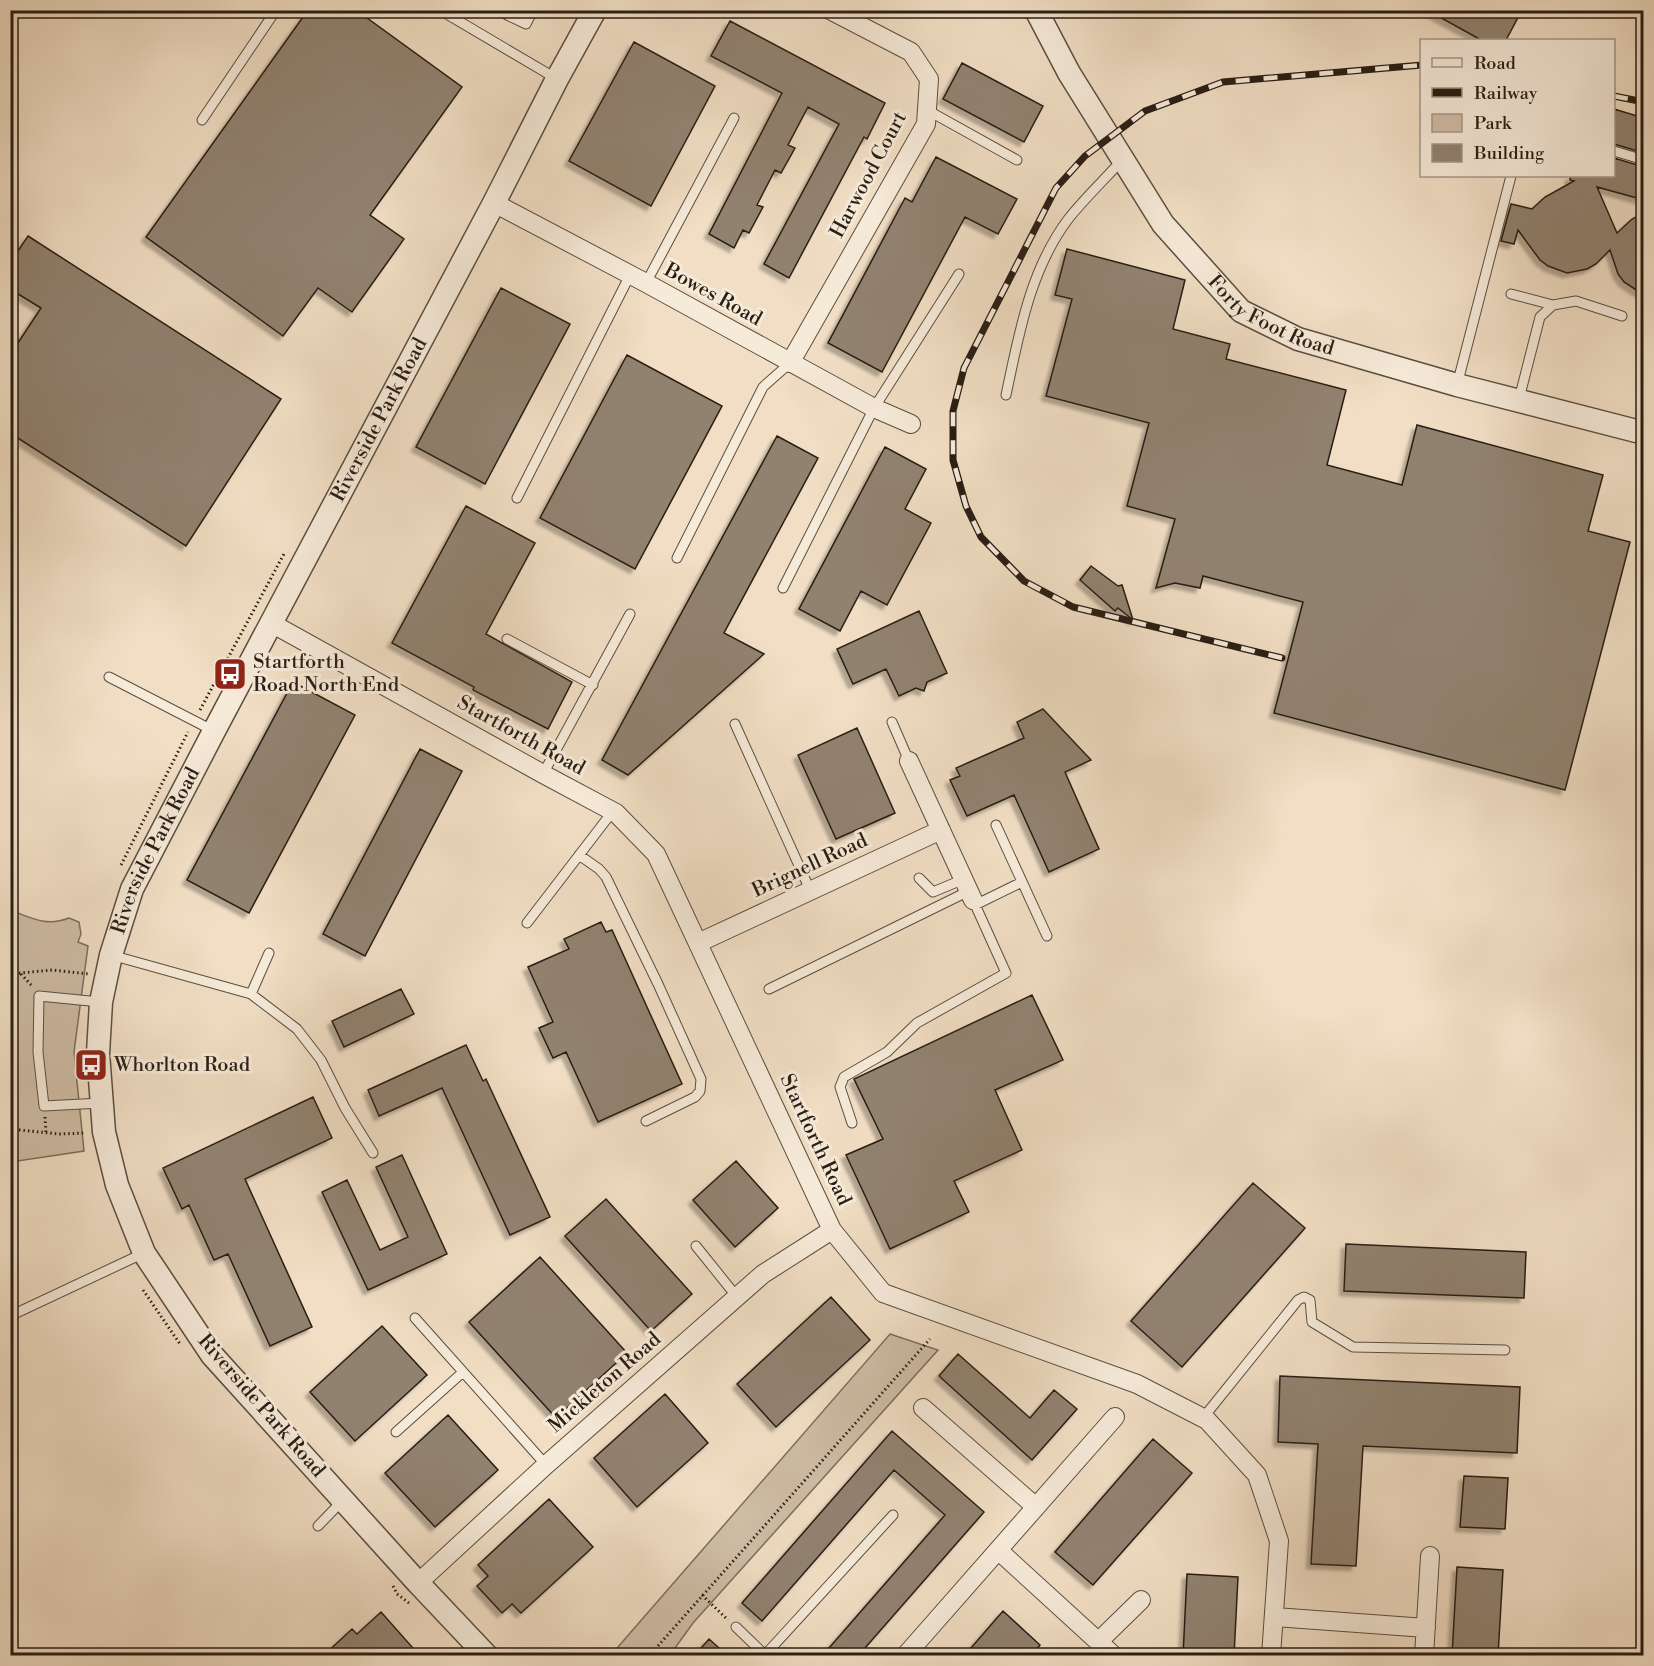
<svg xmlns="http://www.w3.org/2000/svg" width="1654" height="1666" font-family="'Libre Bodoni',serif">
<defs>
<filter id="shadow"><feDropShadow dx="-4.5" dy="4.5" stdDeviation="1.5" flood-color="#0004"/></filter>
</defs>
<rect width="100%" height="100%" fill="#f1dec4"/>
<filter id="stains"><feTurbulence type="fractalNoise" baseFrequency=".00333" numOctaves="4"/><feColorMatrix values="0 0 0 0 .2 0 0 0 0 .09 0 0 0 0 .02 0 0 0 .5 -.17"/></filter>
<radialGradient id="worn" r=".72"><stop offset=".6" stop-color="#630" stop-opacity="0"/><stop offset="1" stop-color="#630" stop-opacity=".3"/></radialGradient>
<path fill="#cfbda6" stroke="#7c6e5d" stroke-width="1.5" d="M10,910c22,8 36,17 59,8l10,4 2,12 -3,8 10,4 -14,106 10,99 -73,11z
M890,1334l48,16 -245,273 -23,32h-59z"/>
<path fill="#918270" stroke="#291e14" stroke-width="1.5" filter="url(#shadow)" d="M308,10h48l106,77 -92,128 34,24 -52,73 -34,-24 -35,48 -137,-99z
M1427,10h95l-16,30h-25z
M730,21l155,82 -18,36 -3,-2 -75,141 -25,-14 75,-140 -31,-17 -20,38 7,3 -14,25 -6,-3 -18,35 6,2 -14,26 -6,-3 -9,18 -25,-14 73,-141 -71,-37z
M634,42l81,44 -64,120 -82,-45z
M962,63l81,43 -19,36 -81,-43z
M1614,109l30,9v35l-30,-9z
M936,157l81,42 -19,35 -33,-17 -83,155 -54,-29 77,-145 7,4z
M1614,158l30,9v33l-47,-13 20,46 15,-14 12,-6v82l-20,-13 -6,-8 -8,-24 -14,14 -9,5 -20,4 -19,-7 -8,-6 -22,-30 -4,14 -13,-3 10,-37 21,5 13,-12 29,-16 -4,-1v-4h44z
M28,236l253,163 -95,147 -176,-113v-78l31,-47 -31,-19v-26z
M1067,249l118,31 -12,49 57,15 -4,15 120,31 -19,75 75,20 15,-60 186,50 -15,56 42,11 -65,248 -291,-77 29,-111 -100,-26 -3,12 -25,-5 -19,5 19,-69 -48,-13 22,-83 -103,-27 26,-97 -17,-4z
M501,288l69,36 -85,160 -69,-37z
M627,355l95,51 -87,163 -95,-51z
M777,436l41,22 -94,175 40,21 -136,121 -26,-15z
M885,447l41,22 -21,40 26,14 -44,82 -26,-14 -21,40 -41,-22z
M466,506l69,37 -49,91 86,48 -24,47 -75,-39 1,-3 -82,-44z
M1091,566l27,20 4,-1 11,35 -15,-12 -3,3 -35,-31z
M919,611l28,62 -20,9 -3,9 -8,-3 -17,8 -13,-27 -33,15 -16,-35z
M293,682l62,33 -106,198 -62,-33z
M1043,709l48,51 -26,12 34,77 -50,23 -35,-77 -47,21 -17,-36 10,-4 -4,-8 68,-30 -7,-16z
M857,728l38,85 -59,26 -38,-84z
M420,749l42,22 -97,185 -42,-22z
M601,922l5,10 6,-2 70,154 -84,38 -32,-70 -13,6 -14,-30 14,-6 -25,-55 41,-18 -5,-10z
M401,989l13,25 -70,33 -12,-26z
M1032,995l31,65 -68,30 27,60 -68,31 15,31 -79,37 -44,-94 37,-16 -29,-60z
M466,1045l17,36 3,-2 64,138 -40,18 -68,-147 -63,28 -11,-26z
M313,1097l19,41 -87,41 67,148 -42,19 -42,-92 -14,6 -25,-55 -7,4 -19,-41z
M402,1155l45,99 -79,36 -46,-98 25,-12 33,70 28,-13 -32,-70z
M736,1161l42,47 -43,39 -42,-47z
M1253,1183l52,45 -123,139 -51,-46z
M606,1199l86,95 -41,37 -86,-95z
M1346,1244l180,8 -2,46 -180,-7z
M540,1257l87,96 -71,65 -87,-96z
M831,1297l39,43 -94,87 -39,-43z
M382,1326l45,49 -72,66 -45,-49z
M958,1354l72,64 24,-28 23,19 -45,51 -93,-84z
M1280,1376l240,11 -3,66 -154,-7 -7,120 -45,-2 7,-120 -40,-2z
M665,1394l43,49 -71,64 -43,-49z
M448,1415l50,55 -63,57 -50,-54z
M892,1431l92,81 -126,144h-36l123,-141 -51,-45 -132,151 -20,-18z
M1153,1439l39,34 -99,112 -38,-33z
M1464,1476l44,2 -3,51 -45,-2z
M549,1499l44,48 -72,66 -9,-9 -10,9 -25,-27 11,-10 -10,-11z
M1457,1567l46,3 -5,86h-46z
M1187,1574l51,3 -4,79h-51z
M1003,1611l37,34 -9,11h-67z
M381,1612l39,44h-97l29,-27 5,5z
M709,1639l19,17h-34z"/>
<g fill="none" stroke-linecap="round" stroke-linejoin="round">
<g stroke="#5b4e40" stroke-width="11">
<path id="service" d="M440,10l117,69
M510,10l-3,5 19,9 7,-14
M927,110l90,50
M202,120l74,-110
M1614,151l30,9
M646,283l88,-165
M1511,294l42,11
M1457,385l54,-209
M1006,395c13,-61 24,-126 63,-177 16,-20 36,-39 53,-58
M1519,399l21,-82 13,-12 23,-4 46,15
M517,498l113,-223
M677,558l86,-171 27,-24
M783,588l91,-180 85,-134
M507,639l86,46
M109,677l105,54
M892,722l17,39
M735,724l75,166
M543,774l87,-160
M996,825l51,111
M579,855l20,14 7,8 52,107 43,95 -1,12 -5,6 -49,24
M919,878l14,14 31,-13
M975,905l47,-23
M527,923l86,-112
M111,955l140,39 46,35 24,31 24,48 28,45
M769,989l200,-98
M251,994l18,-41
M100,1002l-61,-6 -1,56 6,54 57,-3
M852,1123l-12,-36 4,-10 43,-25 30,-29 89,-50 -33,-73
M696,1246l41,51
M10,1316l134,-63
M415,1318l131,147
M1203,1418l95,-118 6,-3 6,3 2,22 41,25 152,3
M396,1432l67,-60
M318,1526l25,-26
M736,1627l30,29
M765,1655l128,-140"/>
</g>
<g stroke="#5b4e40" stroke-width="20">
<path id="minor" d="M494,203l152,80 228,125 37,16
M790,363l136,-239 3,-45 -18,-27 -81,-42
M271,623l272,151 73,39 40,41 176,376 51,63 254,91 70,36 50,55 22,66 -8,115
M909,761l64,139
M698,943l243,-113
M923,1408l113,99
M998,1550l116,106
M418,1583l128,-118 217,-191 69,-44
M1275,1617l151,11
M1099,1641l42,-41
M905,1656l210,-239
M1424,1656l6,-100"/>
</g>
<g stroke="#5b4e40" stroke-width="25">
<g id="tertiary">
<path id="s1" d="M1036,10l33,63 94,151 78,87 57,28 159,46 187,48"/>
<path id="s2" d="M487,1656l-69,-73 -206,-228 -68,-102 -27,-68 -13,-53 -6,-79 3,-51 10,-47 21,-66 82,-158 280,-528 63,-124 38,-69"/>
</g>
</g>
<path stroke="#291e14" stroke-width="3" stroke-dasharray="1.5 3" stroke-linecap="butt" d="M1639,10l5,3
M200,710l85,-158
M121,865l67,-133
M10,974l42,-4 37,4
M21,974l11,12
M45,1117l1,16
M10,1129l49,5 25,-1
M143,1290l37,54
M393,1586l4,8 12,9
M702,1595l26,25
M649,1656l281,-317"/>
<use href="#service" stroke="#f6ead9" stroke-width="9"/>
<use href="#minor" stroke="#f6ead9" stroke-width="18"/>
<use href="#tertiary" stroke="#f6ead9" stroke-width="22"/>
<g stroke="#291e14" stroke-width="7">
<path id="rail" d="M1614,96l30,6
M1282,658l-209,-51 -49,-26 -43,-44 -15,-31 -13,-46v-49l11,-43 92,-180 29,-32 60,-45 78,-29 199,-17"/>
</g>
<use href="#rail" stroke="#f6ead9" stroke-width="4.5" stroke-dasharray="14" stroke-linecap="butt"/>
</g>
<defs>
<g id="bus-square" transform="scale(1.725)"><rect x="-9" y="-9" width="18" height="18" rx="4" fill="#8f2418" stroke="#f6ead9"/><path d="M-5-6H5V4H4V6H2V4H-2V6H-4V4H-5ZM-3.5-4V0h7V-4ZM-3.5 1.2v1.5H-2V1.2ZM2 1.2v1.5H3.5V1.2Z" fill="#fff"/></g>
</defs>
<g fill-rule="evenodd">
<use href="#bus-square" x="230" y="674"/>
<use href="#bus-square" x="91" y="1065"/>
</g>
<g text-anchor="middle" dominant-baseline="central" stroke-width="6" stroke-linejoin="round" paint-order="stroke">
<g font-size="20" fill="#291e14" stroke="#f6ead9">
<text transform="translate(869 175) rotate(-62)">Harwood Court</text>
<text transform="translate(713 295) rotate(29)">Bowes Road</text>
<text stroke="none"><textPath href="#s1" startOffset="394">Forty Foot Road</textPath></text>
<text stroke="none"><textPath href="#s2" startOffset="1436">Riverside Park Road</textPath></text>
<text transform="translate(521 736) rotate(29)">Startforth Road</text>
<text stroke="none"><textPath href="#s2" startOffset="950">Riverside Park Road</textPath></text>
<text transform="translate(810 866) rotate(-25)">Brignell Road</text>
<text transform="translate(815 1140) rotate(65)">Startforth Road</text>
<text transform="translate(605 1383) rotate(-41)">Mickleton Road</text>
<text transform="translate(261 1406) rotate(49)">Riverside Park Road</text>
</g>
<g font-size="20" fill="#291e14" stroke="#f6ead9" text-anchor="start">
<text x="253" y="662">Startforth<tspan x="253" dy="23">Road North End</tspan></text>
<text x="114" y="1065">Whorlton Road</text>
</g>
</g>
<rect width="1654" height="1666" fill="none" stroke="#f1dec4" stroke-width="36"/>
<rect x="12" y="12" width="1630" height="1642" fill="none" stroke="#291e14" stroke-width="3"/>
<rect x="18" y="18" width="1618" height="1630" fill="none" stroke="#291e14" stroke-width="1.5"/>
<rect x="1420" y="39" width="195" height="138" fill="#f6ead9" stroke="#a4988a" stroke-width="1.5"/>
<rect x="1432" y="58" width="30" height="9" fill="#f6ead9" stroke="#a4988a" stroke-width="1.5"/>
<text x="1474" y="69" font-size="18" fill="#291e14">Road</text>
<rect x="1432" y="88" width="30" height="9" fill="#291e14" stroke="#a4988a" stroke-width="1.5"/>
<text x="1474" y="99" font-size="18" fill="#291e14">Railway</text>
<rect x="1432" y="114" width="30" height="18" fill="#cfbda6" stroke="#a4988a" stroke-width="1.5"/>
<text x="1474" y="129" font-size="18" fill="#291e14">Park</text>
<rect x="1432" y="144" width="30" height="18" fill="#918270" stroke="#a4988a" stroke-width="1.5"/>
<text x="1474" y="159" font-size="18" fill="#291e14">Building</text>
<rect width="100%" height="100%" filter="url(#stains)"/>
<rect width="100%" height="100%" fill="url(#worn)"/>
</svg>
